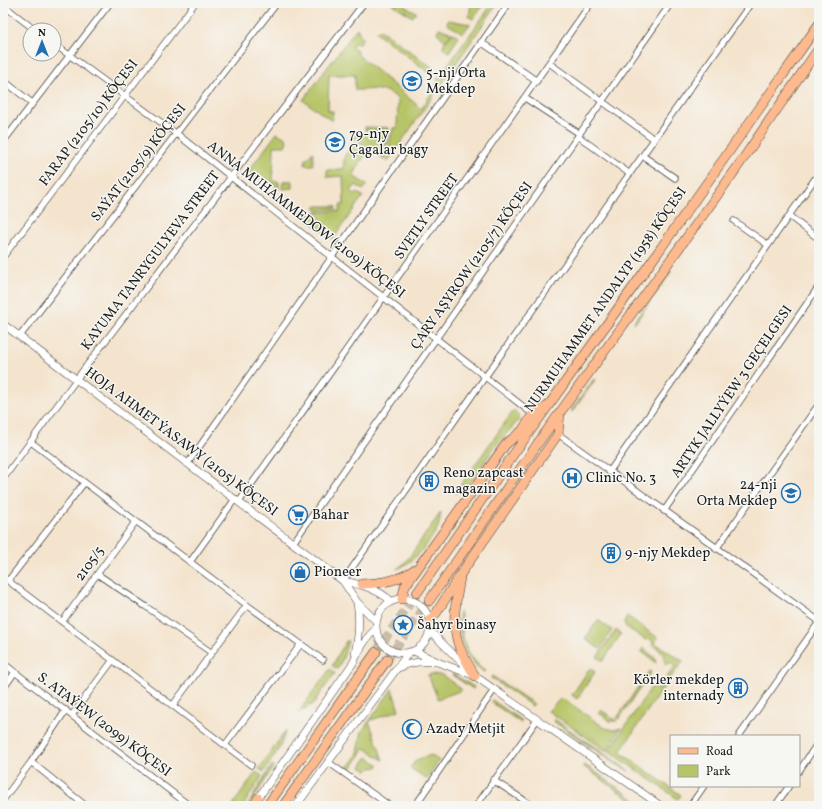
<svg xmlns="http://www.w3.org/2000/svg" width="822" height="809" font-family="Vollkorn,serif">
<rect width="100%" height="100%" fill="#f6f6f2"/>
<filter id="ink" filterUnits="userSpaceOnUse"><feTurbulence type="fractalNoise" baseFrequency=".025" numOctaves="2"/><feDisplacementMap in="SourceGraphic" scale="8" xChannelSelector="R" yChannelSelector="G"/><feConvolveMatrix kernelMatrix="1 2 1 2 8 2 1 2 1" color-interpolation-filters="sRGB"/></filter>
<filter id="wash" filterUnits="userSpaceOnUse"><feTurbulence type="fractalNoise" baseFrequency=".012" numOctaves="4" result="noise"/><feDisplacementMap in="SourceGraphic" scale="16" xChannelSelector="R" yChannelSelector="G"/><feGaussianBlur stdDeviation="0.9" result="paint"/><feColorMatrix in="noise" values="0 0 0 0 0 0 0 0 0 0 0 0 0 0 0 0 0 1.4 0 .05"/><feComposite in="paint" operator="in"/></filter>
<g filter="url(#wash)">
<rect width="100%" height="100%" fill="#f4e4ce"/>
<path fill="#b7c567" stroke="#6a7042" d="M391,3h10l3,3 12,6 -3,5z
M471,3h14l-12,16 -4,-2z
M493,3h5l-110,158 -2,-2 7,-31h4l1,-27c-8,-15 -29,-11 -43,-11v-15h-26l-1,36h5l-1,10 -29,-21 54,-72 5,11 -4,6 -3,-3 -3,4 7,6 -2,2 60,51v1l4,3 18,-27 -2,-2z
M448,20l22,4 -7,9 -16,-9z
M439,28l13,5 -7,8 -8,-8z
M379,29l54,39v2l-5,2 -52,-40z
M453,33l5,3 1,1 -10,15 -6,-5 1,-4z
M365,127l24,1v3l-24,-1z
M277,133l9,5 1,3 -2,5h-11l-1,35 6,1v6l-19,-12 -4,4 -9,-7z
M357,133l32,1 -5,25 -32,-22z
M353,144l13,9 -13,23 14,9 -4,5 -7,-5 -5,6 5,4 1,-2 6,3 -30,43 -39,-30 2,-1 12,8 8,-4 24,-1v-6h4l-1,-29 -16,1v-7l16,-1 2,-14z
M313,152v13h-8l1,-6z
M283,181h10v7l-11,1z
M317,206h19v3l-19,1 -2,-2z
M670,270l2,1 -37,52 -1,-1z
M594,379l1,1 -23,32 -1,-1z
M514,410l5,6v4l-22,24 -28,40 -14,9z
M441,512c-1,5 -1,11 -3,15 -7,15 -26,37 -41,42l8,-6z
M459,612l2,1c0,24 4,42 24,58l-1,1c-22,-16 -25,-34 -25,-60z
M627,616l31,22 -3,5 28,18 -25,34 -38,57 61,43 -3,4 -69,-48 43,-65 6,4 17,-24 -7,-4 -2,3 -1,-1c1,-9 -6,-15 -13,-20l1,-3 -5,-3 -2,2 -20,-13 -2,-5z
M598,620l14,10 -12,19 -15,-10z
M616,630l5,4 -18,27 -6,-4z
M346,641h2l-5,17 -6,11 -5,-3z
M643,648l12,10 1,5 -15,-12z
M590,668l5,4 -18,27 -5,-4z
M330,669l5,4 -22,31 -15,9z
M649,671l2,1 -32,47 -2,-1z
M432,674l10,1 18,13 2,2 -24,9 -10,-24z
M453,674l21,13 -1,2 -21,-14z
M492,676l42,28 -2,2 -41,-28z
M392,689l7,21 -30,11 14,39 -18,-12 -16,23 -5,-3 6,-3 8,-12 4,-22z
M560,699l5,1 40,28 9,2 7,-2 -14,23 -59,-40z
M492,700l30,21 -1,2 -30,-21z
M601,710l16,11h-7l-11,-8z
M554,719l75,52 -13,-7 -63,-43z
M286,730l-6,17 -16,25 -5,-3z
M431,755l8,6 -12,18 -17,-11 6,-8z
M367,757l11,7v3l-7,1 -3,3 -7,-4z
M272,765l2,1 -25,40h-2z
M584,765l7,4 53,37h-5l-56,-40z
M256,772l6,4 -19,30h-11z"/>
</g>
<g filter="url(#ink)">
<g fill="none" stroke-linecap="round" stroke-linejoin="round">
<path stroke="#c9bcaa" stroke-width="9" stroke-dasharray="9 4.5" stroke-linecap="butt" d="M376,652l41,-59
M387,660l42,-59"/>
<g stroke="#3c3a37" stroke-width="7">
<path id="minor" d="M3,5l32,25
M481,42l56,39
M54,44l123,90 155,123 202,158
M549,63l105,76
M3,80l29,23
M525,98l55,36
M578,136l52,38
M3,142l107,-139
M643,156l32,22
M789,216l30,23
M734,221l34,24
M3,257l192,-254
M20,336l257,-333
M558,434l261,187
M31,442l216,163 76,55
M188,463l321,-460
M609,472l210,-299
M3,479l81,-110 280,-366
M239,502l352,-499
M664,511l155,-225
M293,543l378,-540
M716,549l103,-145
M190,562l45,-63
M97,574l48,32 67,47
M3,577l248,188
M8,581l76,-98
M343,581l142,-204 266,-374
M62,622l74,-101
M3,663l187,143
M3,689l12,-17
M173,705l74,-100
M72,715l41,-55
M739,736l80,-114
M225,745l76,-101
M31,762l55,44
M328,762l62,44
M799,771l20,-30
M493,780l40,26
M3,800l28,-38 35,-52
M415,806l79,-116
M476,806l61,-86
M690,806l14,-20
M775,806l14,-20"/>
</g>
<g stroke="#3c3a37" stroke-width="8">
<path id="tertiary" d="M3,324l340,257 14,21 19,19
M343,581c18,3 35,8 48,20
M376 626a27 27 0 1 1 54 0a27 27 0 1 1-54 0Z
M429,630l46,46 186,130
M414,651l26,12 33,12
M355,653c4,-17 5,-33 2,-51
M398,668c13,-6 23,-7 37,-6
M256,801l97,-138c6,-12 12,-25 23,-34
M296,806l113,-154"/>
</g>
<g stroke="#3c3a37" stroke-width="10">
<path id="primary" d="M460,578c-4,22 -9,46 -1,68 4,10 10,20 16,30
M362,584c20,-1 37,-3 53,-15
M417,593l91,-131 124,-173 187,-265
M402,599l3,-13 101,-142 16,-13 11,-17 13,-7
M429,601l109,-158 196,-271 85,-124
M429,621l8,-9 25,-40 96,-138 2,-21
M257,806l1,-8
M267,806l109,-154
M283,806l104,-146"/>
</g>
<use href="#minor" stroke="#fff" stroke-width="5.5"/>
<use href="#tertiary" stroke="#fff" stroke-width="7"/>
<use href="#primary" stroke="#fcba8e" stroke-width="9"/>
</g>
</g>
<defs>
<g id="school-ring" transform="scale(1)"><circle r="9.5" fill="#f6f6f2" stroke="#1f6fb2" stroke-width="1.5"/><path d="M0-5L7-2L0 1L-7-2ZM-4 1L0 2.5L4 1V4Q0 6-4 4Z" fill="#1f6fb2"/></g>
<g id="hospital-ring" transform="scale(1)"><circle r="9.5" fill="#f6f6f2" stroke="#1f6fb2" stroke-width="1.5"/><path d="M-5-5h3v3.5h4V-5h3V5h-3V1.5h-4V5h-3Z" fill="#1f6fb2"/></g>
<g id="building-ring" transform="scale(1)"><circle r="9.5" fill="#f6f6f2" stroke="#1f6fb2" stroke-width="1.5"/><path d="M-4-6H4V6H1V3H-1V6H-4ZM-2.5-4.3h1.7v1.8h-1.7ZM.8-4.3h1.7v1.8H.8ZM-2.5-1h1.7V.8h-1.7ZM.8-1h1.7V.8H.8Z" fill="#1f6fb2"/></g>
<g id="supermarket-ring" transform="scale(1)"><circle r="9.5" fill="#f6f6f2" stroke="#1f6fb2" stroke-width="1.5"/><path d="M-6-5.5h2.5l.6 2H6L4.5 2H-2.5L-4.4-4H-6ZM-1.5 3.2a1.3 1.3 0 1 0 .1 0ZM3 3.2a1.3 1.3 0 1 0 .1 0Z" fill="#1f6fb2"/></g>
<g id="shop-ring" transform="scale(1)"><circle r="9.5" fill="#f6f6f2" stroke="#1f6fb2" stroke-width="1.5"/><path d="M-5-2.5h2.3a2.7 3.5 0 0 1 5.4 0H5L5.5 6h-11ZM-1.5-2.5h3a1.5 2.3 0 0 0-3 0Z" fill="#1f6fb2"/></g>
<g id="sight-ring" transform="scale(1)"><circle r="9.5" fill="#f6f6f2" stroke="#1f6fb2" stroke-width="1.5"/><path d="M0-6L1.8-2.2L6-1.7L2.9 1.2L3.7 5.4L0 3.3L-3.7 5.4L-2.9 1.2L-6-1.7L-1.8-2.2Z" fill="#1f6fb2"/></g>
<g id="mosque-ring" transform="scale(1)"><circle r="9.5" fill="#f6f6f2" stroke="#1f6fb2" stroke-width="1.5"/><path d="M3.5-4.9A6 6 0 1 0 3.5 4.9A5 5 0 1 1 3.5-4.9Z" fill="#1f6fb2"/></g>
</defs>
<g fill-rule="evenodd">
<use href="#school-ring" x="412" y="81"/>
<use href="#school-ring" x="335" y="142"/>
<use href="#hospital-ring" x="572" y="478"/>
<use href="#building-ring" x="429" y="481"/>
<use href="#school-ring" x="791" y="493"/>
<use href="#supermarket-ring" x="298" y="515"/>
<use href="#building-ring" x="611" y="553"/>
<use href="#shop-ring" x="300" y="572"/>
<use href="#sight-ring" x="403" y="625"/>
<use href="#building-ring" x="738" y="688"/>
<use href="#mosque-ring" x="412" y="729"/>
</g>
<g text-anchor="middle" dominant-baseline="central" stroke-width="3" stroke-linejoin="round" paint-order="stroke">
<g font-size="14" fill="#1c1c1c" stroke="#f6f6f2" text-anchor="start">
<text x="426" y="73">5-nji Orta<tspan x="426" dy="16">Mekdep</tspan></text>
<text x="349" y="134">79-njy<tspan x="349" dy="16">Çagalar bagy</tspan></text>
<text x="443" y="473">Reno zapcast<tspan x="443" dy="16">magazin</tspan></text>
<text x="586" y="478">Clinic No. 3</text>
<text x="777" y="485" text-anchor="end">24-nji<tspan x="777" dy="16">Orta Mekdep</tspan></text>
<text x="312" y="515">Bahar</text>
<text x="625" y="553">9-njy Mekdep</text>
<text x="314" y="572">Pioneer</text>
<text x="417" y="625">Šahyr binasy</text>
<text x="724" y="680" text-anchor="end">Körler mekdep<tspan x="724" dy="16">internady</tspan></text>
<text x="426" y="729">Azady Metjit</text>
</g>
<g font-size="14" fill="#1c1c1c" stroke="#f6f6f2">
<text transform="translate(89 123) rotate(-53)">FARAP (2105/10) KÖÇESI</text>
<text transform="translate(139 163) rotate(-52)">SAÝAT (2105/9) KÖÇESI</text>
<text transform="translate(427 217) rotate(-55)">SVETLY STREET</text>
<text transform="translate(306 220) rotate(38)">ANNA MUHAMMEDOW (2109) KÖÇESI</text>
<text transform="translate(151 261) rotate(-53)">KAYUMA TANRYGULYEVA STREET</text>
<text transform="translate(472 266) rotate(-55)">ÇARY AŞYROW (2105/7) KÖÇESI</text>
<text transform="translate(606 300) rotate(-55)">NURMUHAMMET ANDALYP (1958) KÖÇESI</text>
<text transform="translate(732 392) rotate(-56)">ARTYK JALLYÝEW 3 GEÇELGESI</text>
<text transform="translate(181 442) rotate(37)">HOJA AHMET ÝASAWY (2105) KÖÇESI</text>
<text transform="translate(90 564) rotate(-54)">2105/5</text>
<text transform="translate(104 725) rotate(37)">S. ATAÝEW (2099) KÖÇESI</text>
</g>
</g>
<rect width="822" height="809" fill="none" stroke="#f6f6f2" stroke-width="16"/>
<rect x="670" y="735" width="130" height="52" fill="#f6f6f2" stroke="#9f9f9c"/>
<rect x="678" y="748" width="20" height="6" fill="#fcba8e" stroke="#9f9f9c"/>
<text x="706" y="755" font-size="12" fill="#1c1c1c">Road</text>
<rect x="678" y="765" width="20" height="12" fill="#b7c567" stroke="#9f9f9c"/>
<text x="706" y="775" font-size="12" fill="#1c1c1c">Park</text>
<g transform="translate(42 42)"><circle r="19" fill="#f6f6f2" stroke="#9f9f9c"/>
<path d="M0-3L7 15L0 10L-7 15Z" fill="#1f6fb2"/>
<text y="-6" font-size="11" font-weight="bold" text-anchor="middle" fill="#1c1c1c">N</text>
</g>
</svg>
